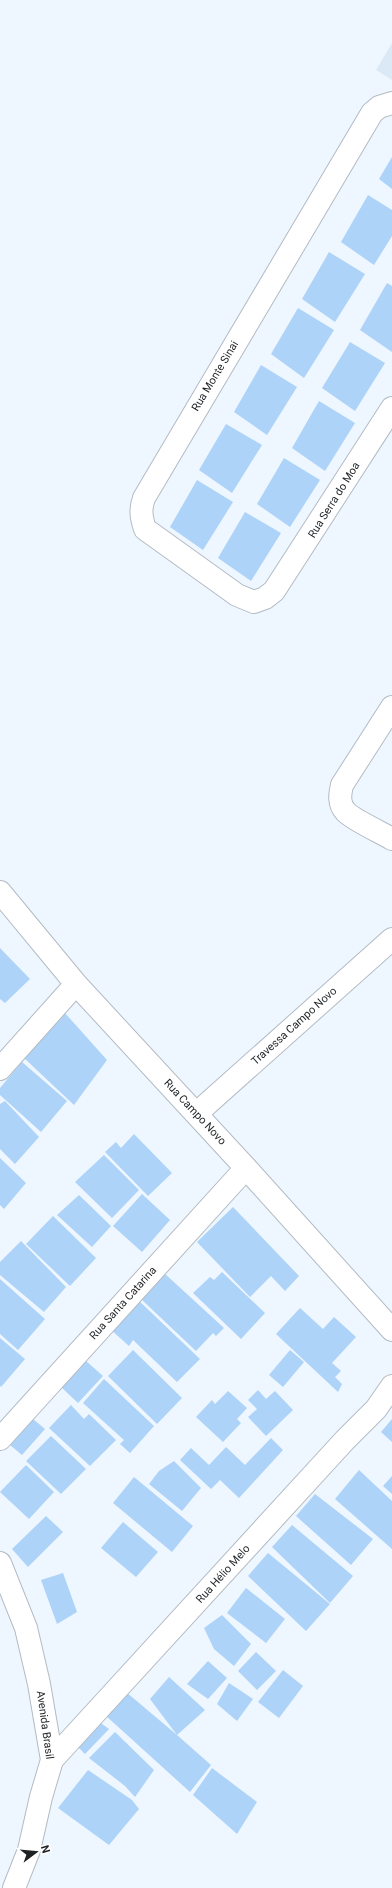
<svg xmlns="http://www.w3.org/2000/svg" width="392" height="1888" font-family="Roboto,sans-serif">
<rect width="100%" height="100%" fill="#eef6ff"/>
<path fill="#dbe9f7" d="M392,43v37l-16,-10z"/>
<path fill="#add3f8" d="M392,157v32l-13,-10z
M368,195l24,15v26l-18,29 -33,-23z
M329,252l36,22 -30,48 -33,-23z
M387,283l5,3v66l-32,-22z
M298,308l36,22 -30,48 -33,-24z
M350,342l35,21 -30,48 -33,-23z
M261,365l36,22 -30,48 -33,-23z
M319,401l36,22 -30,48 -33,-23z
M226,424l36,21 -30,48 -33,-23z
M284,458l36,22 -30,47 -33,-23z
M197,480l36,22 -30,48 -33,-23z
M245,512l36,21 -30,48 -33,-23z
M0,948l30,31 -25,24 -5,-4z
M64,1012l43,48 -33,45 -50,-47z
M22,1062l45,39 -26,31 -41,-37v-7z
M5,1101l34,36 -24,27 -15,-15v-45z
M134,1134l38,39 -24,23 -43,-44 11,-10 5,6z
M104,1155l35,35 -27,28 -37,-36z
M0,1158l26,25 -22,26 -4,-4z
M142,1194l28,26 -28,32 -29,-26z
M79,1195l32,31 -19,21 -35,-32z
M233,1207l66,69 -14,15 -14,-15 -21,21 -53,-55z
M53,1216l43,42 -26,28 -44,-42z
M21,1241l45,46 -22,25 -44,-37v-13z
M222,1272l43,41 -24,26 -48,-46 17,-16 4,3z
M164,1273l60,55 -8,8 -3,-3 -17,18 -55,-52z
M0,1279l45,40 -27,31 -18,-16z
M137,1299l63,60 -23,23 -44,-42 -4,6 -20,-18z
M300,1308l23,21 11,-12 22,20 -24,26 9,8 -6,6 7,7 -4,8 -62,-58z
M0,1338l25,21 -24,28 -1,-1z
M133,1350l49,48 -25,26 -49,-48z
M290,1350l14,12 -21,25 -14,-12z
M86,1361l17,15 -25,27 -17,-16z
M104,1379l50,47 -24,27 -10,-9 4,-4 -41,-37z
M258,1390l8,9 9,-8 18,19 -27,26 -18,-19 9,-8 -9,-9z
M228,1391l19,17 -10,11 4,4 -18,19 -27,-25 16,-17 3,4z
M71,1405l13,14 5,-5 27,26 -26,26 -41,-38z
M33,1419l12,10 -23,26 -12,-10z
M392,1419v23l-11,-10z
M51,1436l35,33 -25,25 -35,-33z
M271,1438l12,12 -44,48 -19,-18 -9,9 -31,-29 11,-12 18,17 17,-18 19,18z
M174,1461l27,27 -19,23 -33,-27 10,-13z
M26,1465l28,27 -25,27 -29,-27z
M359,1470l33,31v48l-57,-50z
M392,1476v18l-9,-8z
M134,1477l59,49 -21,26 -59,-49z
M315,1494l58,45 -22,26 -55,-49z
M46,1516l17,16 -35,35 -16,-18z
M123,1522l35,30 -22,25 -35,-29z
M292,1525l61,51 -23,27 -58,-56z
M268,1553l62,51 -24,27 -58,-55z
M63,1573l14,39 -20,12 -16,-44z
M246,1588l39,31 -19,24 -39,-30z
M222,1615l29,29 -17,22 -20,-17 -10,-21z
M256,1652l20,19 -19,19 -19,-19z
M208,1661l19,17 -19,21 -21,-15z
M283,1670l20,16 -24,32 -21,-16z
M169,1677l36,33 -28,25 34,30 -21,27 -85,-77 21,-23 51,43 -27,-36z
M229,1683l24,16 -16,22 -20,-17z
M98,1721l11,8 -24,25 -11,-11z
M115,1732l39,38 -19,27 -10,-11 -36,-28z
M212,1768l45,34 -20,32 -44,-39z
M88,1770l44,30 7,9 -30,36 -51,-37z"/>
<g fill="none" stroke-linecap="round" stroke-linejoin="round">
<g stroke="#b3bbc3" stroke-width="24">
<path id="minor" d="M392,103l-13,4 -7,6 -228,385c-4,11 -3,19 1,31l92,66 17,7 11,-4 9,-7 118,-183
M392,707l-50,78c-2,9 -4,19 4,27 6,7 36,21 46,27
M0,892l76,92 170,184 146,162
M0,1069l76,-85
M197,1113l195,-174
M0,1439l246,-271
M52,1760l293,-320 31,-31 16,-23"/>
</g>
<g stroke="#b3bbc3" stroke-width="24">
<path id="tertiary" d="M0,1563l26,65 13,56 13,76 -11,37 -12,53 -15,38"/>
</g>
<use href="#minor" stroke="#fff" stroke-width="22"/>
<use href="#tertiary" stroke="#fff" stroke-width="22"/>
</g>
<g text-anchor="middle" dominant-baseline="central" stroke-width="3.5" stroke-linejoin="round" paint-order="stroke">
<g font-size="11" fill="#1f2225" stroke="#fff">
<text transform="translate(215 376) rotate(-59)">Rua Monte Sinai</text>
<text transform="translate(334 500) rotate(-58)">Rua Serra do Moa</text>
<text transform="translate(294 1026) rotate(-42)">Travessa Campo Novo</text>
<text transform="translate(195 1112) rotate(47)">Rua Campo Novo</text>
<text transform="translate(123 1303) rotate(-48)">Rua Santa Catarina</text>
<text transform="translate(223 1574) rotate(-48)">Rua Hélio Melo</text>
<text transform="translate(45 1725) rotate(82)">Avenida Brasil</text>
</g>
</g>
<g transform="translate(36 1852) rotate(74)" stroke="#ffffff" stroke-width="3" paint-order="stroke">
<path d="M0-3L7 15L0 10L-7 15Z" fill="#1f2225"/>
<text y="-6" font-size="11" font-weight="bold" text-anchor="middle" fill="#1f2225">N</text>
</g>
</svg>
